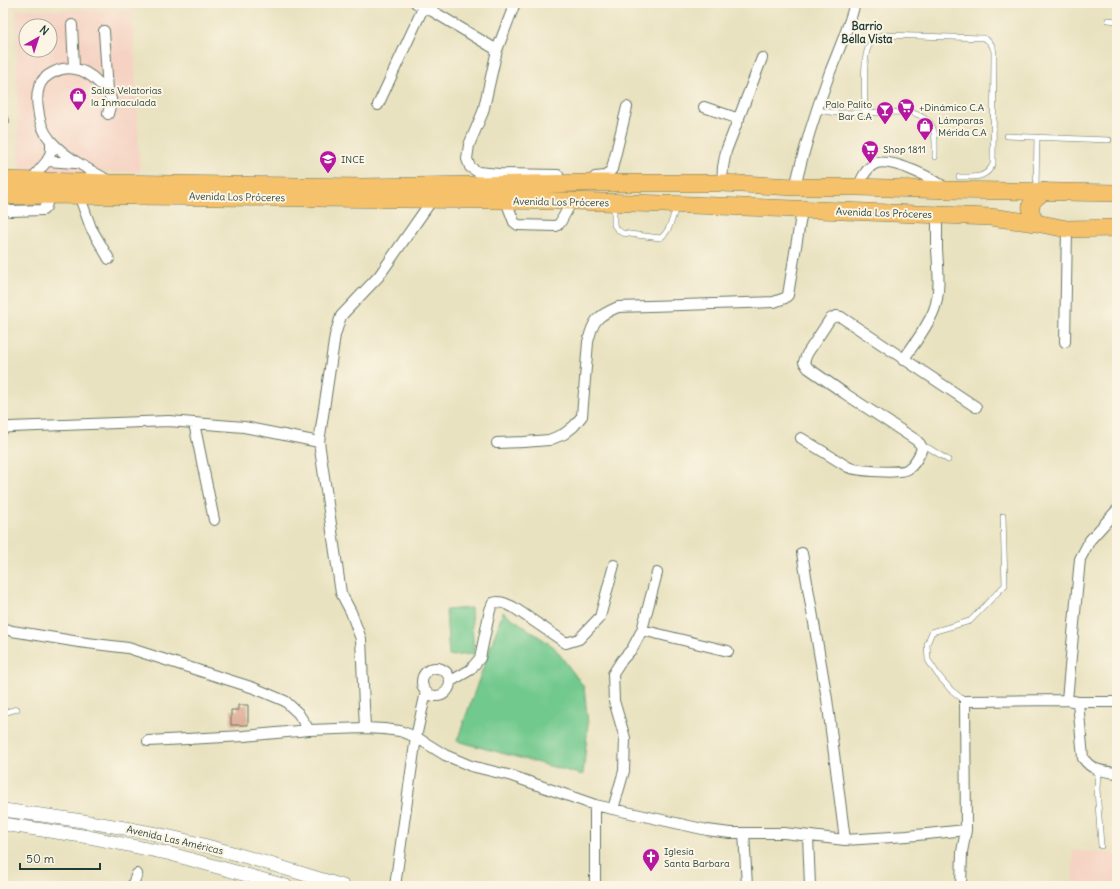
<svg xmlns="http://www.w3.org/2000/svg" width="1120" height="889" font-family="Delius,sans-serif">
<rect width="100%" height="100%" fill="#fcf5e5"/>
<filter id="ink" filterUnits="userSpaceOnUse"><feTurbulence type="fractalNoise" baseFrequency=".025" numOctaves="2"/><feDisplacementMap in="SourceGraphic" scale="8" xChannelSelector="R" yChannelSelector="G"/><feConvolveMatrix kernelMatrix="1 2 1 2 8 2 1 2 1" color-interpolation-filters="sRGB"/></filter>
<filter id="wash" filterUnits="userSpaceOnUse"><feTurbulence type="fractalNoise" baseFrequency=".012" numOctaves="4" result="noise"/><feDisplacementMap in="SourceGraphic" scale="16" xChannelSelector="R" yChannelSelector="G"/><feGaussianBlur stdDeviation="0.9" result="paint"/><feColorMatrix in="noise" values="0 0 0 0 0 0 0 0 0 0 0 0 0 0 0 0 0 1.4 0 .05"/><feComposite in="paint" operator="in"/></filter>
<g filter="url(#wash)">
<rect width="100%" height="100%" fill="#e9e2c0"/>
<path fill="#f5d2c2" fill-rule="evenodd" d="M16,9l116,2 8,161 -121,1zM26,26h24v24h-24z
M1073,850l44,4v32h-44z"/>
<path fill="#72c98e" stroke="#488361" d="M471,608l3,46 -25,2 -3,-46z
M503,612l51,35 30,40 4,37 -5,51 -126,-34z"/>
<g id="blocks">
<path fill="#d8a089" d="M238,705h10v20h-17v-15h7z"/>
</g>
</g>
<g filter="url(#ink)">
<use href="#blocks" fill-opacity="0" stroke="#667765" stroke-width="1"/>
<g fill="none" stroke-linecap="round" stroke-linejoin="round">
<g stroke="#667765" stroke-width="6">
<path id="service" d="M1108,20l9,1
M817,110l19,3 75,-1c27,9 24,20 24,45
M865,113c0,-14 -3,-57 4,-67 3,-6 8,-8 14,-11l101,3c6,3 9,7 10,14l-1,112c-7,15 -19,13 -34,13
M1007,136l102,4
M1036,188l1,-51
M614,204v21l3,4 5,4 38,5c10,-6 12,-20 16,-30
M921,446l8,2 19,12
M965,701l-14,-11 -13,-15 -10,-15 -1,-16 5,-12 38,-11 35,-36 -2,-69
M3,713l14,-4
M1098,770l-1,19 4,57"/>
</g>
<g stroke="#667765" stroke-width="12">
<path id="minor" d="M416,3l8,3 73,44
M515,3l-18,47 -14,62 -14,33 -2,14 3,8 8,5 21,2 59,1
M72,25l2,43
M104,31l4,60
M378,105l46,-99
M704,107l35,12
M108,114c1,-5 4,-11 3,-15 -2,-8 -7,-12 -13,-17 -6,-6 -14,-12 -23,-13 -12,-3 -32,5 -36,18 -2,6 -2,15 -1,21 1,13 4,23 13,33 16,18 38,28 58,40
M3,121h1
M47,161l28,2
M595,177l11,-1 6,-7 15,-62
M31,180l16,-19 4,-9v-11
M722,183l1,-16 3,-16 36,-93
M795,187c9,-39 21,-77 35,-115 9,-23 19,-45 25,-69
M858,187c4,-9 9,-21 19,-24 16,-4 57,15 69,26
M79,195l12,33 18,31
M506,201l8,21 4,3 38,1 4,-3 12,-22
M3,205l2,4 5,2 33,-1 3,-3 3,-12
M1065,342l2,-113
M903,360c11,-16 24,-32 31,-50 7,-18 4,-43 3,-61 0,-12 0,-23 0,-34
M194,423l20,97
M3,428l8,-1 158,-6 75,6 75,15
M801,438l47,29c9,4 54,7 60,2 6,-4 12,-14 14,-21l-2,-4 -4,-4 -72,-47 -36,-25 -4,-6 3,-8 23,-35 6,-3 5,1 135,90
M497,443l27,-1 25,-2 15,-6 10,-8 8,-10 6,-74c5,-22 9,-26 30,-35l156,-5 11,-4 3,-3 14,-85
M802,553l25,146 18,141
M3,628l9,3 67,11 49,6 126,40 31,13 13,12 11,17
M642,630l86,21
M422 682a14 14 0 1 1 28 0a14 14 0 1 1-28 0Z
M451,681l19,-11 10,-12 10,-48 3,-7c7,-3 13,1 20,4l53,36 13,-4 21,-22 14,-52
M1067,700l11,-120 2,-21 10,-19 27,-30
M1078,702l5,56c9,13 19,13 34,15
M365,728l-4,-89 -10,-27 -10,-19 -22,-151 16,-107 6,-19 38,-40 53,-76
M148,741l96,-5 65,-6 56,-2 19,1 16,2 16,6 29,18 26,11 41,10 83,29 112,25 23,3h54l61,7 62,-4 59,-6
M613,809l11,-38 1,-33 -11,-37 -1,-27 9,-14 10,-11 10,-19 15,-57
M744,833l3,53
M808,836l2,50
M132,886l5,-12
M395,886l21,-149 10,-45
M595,886v-81
M961,886l1,-34 4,-22 -1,-129 102,-1 11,2h39"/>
</g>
<g stroke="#667765" stroke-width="14">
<path id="tertiary" d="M3,810c56,7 112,15 168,27 58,13 115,32 172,49
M3,824l86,13 82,17 115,32"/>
</g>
<g stroke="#667765" stroke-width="18">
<path id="trunk" d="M3,180l108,3 251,4 224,-4h136l73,4h63l90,3 169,3
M3,196l46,-1 523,6 120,4 298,12 46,6 31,6 50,-1
M1036,223c-9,-16 -7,-22 9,-32"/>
</g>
<use href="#service" stroke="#fff" stroke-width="5"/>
<use href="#minor" stroke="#fff" stroke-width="10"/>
<use href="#tertiary" stroke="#fff" stroke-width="13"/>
<use href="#trunk" stroke="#f5c16b" stroke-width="17"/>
</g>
</g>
<defs>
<g id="shop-pin" transform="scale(0.9)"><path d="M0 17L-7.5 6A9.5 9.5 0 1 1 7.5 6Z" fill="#b5179e" stroke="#fcf5e5"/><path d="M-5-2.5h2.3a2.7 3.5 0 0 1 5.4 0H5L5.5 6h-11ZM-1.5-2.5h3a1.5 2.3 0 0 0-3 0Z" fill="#fff"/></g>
<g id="supermarket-pin" transform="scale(0.9)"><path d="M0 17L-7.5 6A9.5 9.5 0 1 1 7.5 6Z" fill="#b5179e" stroke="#fcf5e5"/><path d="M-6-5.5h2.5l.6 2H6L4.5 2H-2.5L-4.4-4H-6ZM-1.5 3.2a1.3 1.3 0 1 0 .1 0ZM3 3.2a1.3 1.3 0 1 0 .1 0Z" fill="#fff"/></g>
<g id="bar-pin" transform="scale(0.9)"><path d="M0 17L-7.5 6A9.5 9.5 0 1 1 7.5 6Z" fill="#b5179e" stroke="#fcf5e5"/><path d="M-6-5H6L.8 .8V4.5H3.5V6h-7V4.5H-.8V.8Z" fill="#fff"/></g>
<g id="university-pin" transform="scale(0.9)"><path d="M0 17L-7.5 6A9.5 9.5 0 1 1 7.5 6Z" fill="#b5179e" stroke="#fcf5e5"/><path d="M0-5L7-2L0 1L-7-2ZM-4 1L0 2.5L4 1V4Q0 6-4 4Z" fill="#fff"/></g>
<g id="church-pin" transform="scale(0.9)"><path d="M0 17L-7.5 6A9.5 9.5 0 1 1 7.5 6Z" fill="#b5179e" stroke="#fcf5e5"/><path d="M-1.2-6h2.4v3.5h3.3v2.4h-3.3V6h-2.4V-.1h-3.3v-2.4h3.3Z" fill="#fff"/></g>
</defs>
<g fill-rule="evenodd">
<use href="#shop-pin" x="78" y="96"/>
<use href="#supermarket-pin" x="906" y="107"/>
<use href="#bar-pin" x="885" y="110"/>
<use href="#shop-pin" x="925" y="126"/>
<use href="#supermarket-pin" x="870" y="149"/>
<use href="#university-pin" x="328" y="159"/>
<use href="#church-pin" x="651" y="857"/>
</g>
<g text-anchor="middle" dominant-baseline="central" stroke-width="4" stroke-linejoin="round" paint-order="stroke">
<g font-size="10" fill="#1f3d34" stroke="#fcf5e5" text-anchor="start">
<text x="91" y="90">Salas Velatorias<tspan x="91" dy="12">la Inmaculada</tspan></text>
<text x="872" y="104" text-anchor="end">Palo Palito<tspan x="872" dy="12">Bar C.A</tspan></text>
<text x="919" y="107">+Dinámico C.A</text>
<text x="938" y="120">Lámparas<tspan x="938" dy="12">Mérida C.A</tspan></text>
<text x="883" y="149">Shop 1811</text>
<text x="341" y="159">INCE</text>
<text x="664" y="851">Iglesia<tspan x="664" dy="12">Santa Barbara</tspan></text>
</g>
<g font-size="10" fill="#1f3d34" stroke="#fcf5e5">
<text transform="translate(237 197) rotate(1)">Avenida Los Próceres</text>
<text transform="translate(561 202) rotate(1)">Avenida Los Próceres</text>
<text transform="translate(884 213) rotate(2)">Avenida Los Próceres</text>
<text transform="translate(175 840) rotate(13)">Avenida Las Américas</text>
</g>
<g font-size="11" font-weight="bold" fill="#1f3d34" stroke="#fcf5e5">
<text x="867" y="26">Barrio<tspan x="867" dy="13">Bella Vista</tspan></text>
</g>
</g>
<rect width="1120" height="889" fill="none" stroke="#fcf5e5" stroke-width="16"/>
<g transform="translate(38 38) rotate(39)"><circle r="19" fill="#fcf5e5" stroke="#a4ab9e"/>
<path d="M0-3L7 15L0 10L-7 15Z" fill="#b5179e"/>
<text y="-6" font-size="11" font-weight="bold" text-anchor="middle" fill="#1f3d34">N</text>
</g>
<path d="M20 863v6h80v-6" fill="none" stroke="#1f3d34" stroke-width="2"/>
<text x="26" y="863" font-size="12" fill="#1f3d34" stroke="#fcf5e5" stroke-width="3" paint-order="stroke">50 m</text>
</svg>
